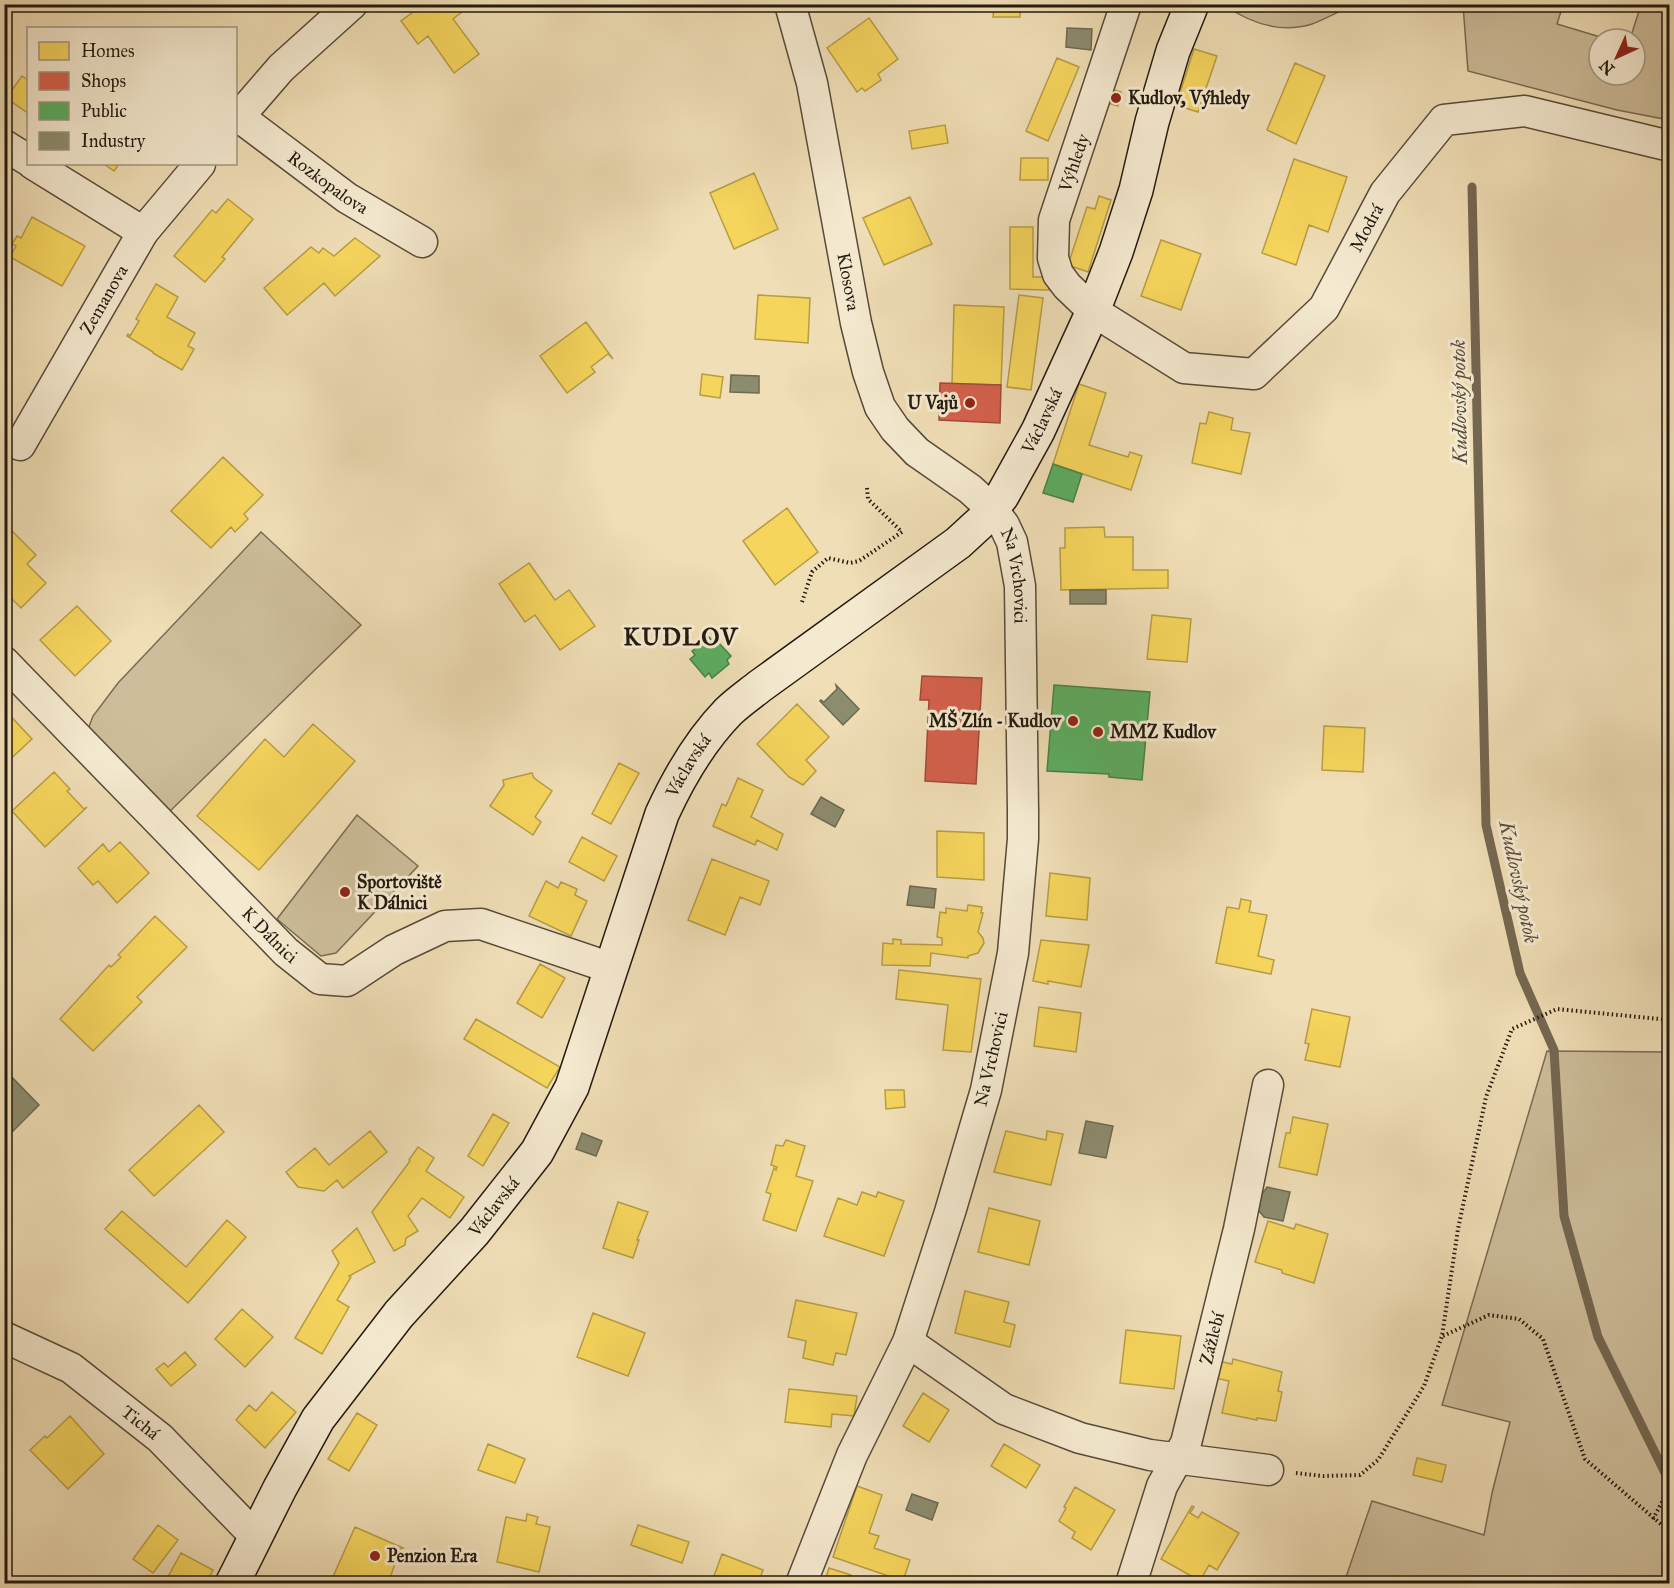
<svg xmlns="http://www.w3.org/2000/svg" width="1674" height="1588" font-family="'IM FELL Great Primer',serif">
<rect width="100%" height="100%" fill="#f0deb6"/>
<filter id="stains"><feTurbulence type="fractalNoise" baseFrequency=".00333" numOctaves="4"/><feColorMatrix values="0 0 0 0 .2 0 0 0 0 .09 0 0 0 0 .02 0 0 0 .5 -.17"/></filter>
<radialGradient id="worn" r=".72"><stop offset=".6" stop-color="#630" stop-opacity="0"/><stop offset="1" stop-color="#630" stop-opacity=".3"/></radialGradient>
<path fill="#cdbd9a" stroke="#786c54" stroke-width="1.5" d="M1224,5h131c-15,5 -29,14 -43,19 -32,10 -62,-1 -88,-19z
M1463,5h100l-6,19 50,15h-8v36h36v-36h-5l11,-34h28v115l-52,-10 -149,-39z
M261,532l100,93 -195,190 -79,-83 6,-16 25,-33z
M357,815l61,51 -82,87 -15,3 -44,-37z
M1547,1051l122,1v531h-325l28,-82 112,34 8,-42 18,-71 -68,-17z"/>
<path fill="#f6d55c" stroke="#b69d45" stroke-width="1.5" d="M424,4h48l-19,15 26,35 -25,19 -26,-37 -10,8 -17,-23z
M994,4h27l-1,13h-27z
M869,18l29,41 -20,15 3,6 -16,11 -3,-3 -5,4 -30,-44z
M1194,49l23,7 -19,56 -22,-7z
M1057,58l22,9 -31,74 -22,-10z
M1295,63l30,13 -29,68 -29,-14z
M22,76l6,4v33l-22,-15z
M1114,90l7,2 -3,14 -7,-2z
M945,125l3,18 -36,6 -3,-18z
M1021,158h27v22h-28z
M1294,159l53,18 -19,55 -19,-7 -13,40 -34,-12z
M104,164h15l-5,7z
M754,173l24,56 -44,20 -24,-56z
M1099,196l12,4 -23,72 -20,-7 19,-58 8,2z
M910,197l22,47 -48,21 -21,-47z
M228,199l25,20 -31,38 3,2 -20,23 -31,-26 38,-46 4,3z
M32,217l53,29 -23,40 -52,-29 6,-11 -4,-2 5,-8 4,2z
M1010,227h23v50h16v13l-39,-1z
M355,238l25,18 -45,40 -11,-13 -37,32 -23,-27 47,-41 8,6 4,-5 11,8z
M1161,240l40,14 -20,56 -40,-14z
M156,284l22,13 -11,20 28,16 -7,13 6,3 -12,21 -29,-17v-1l-26,-16 1,-2 2,2 9,-15 -3,-2z
M758,295l52,3 -2,45 -53,-4z
M1019,295l24,3 -12,92 -24,-3z
M954,305l50,2 -3,78 -49,-1z
M586,322l27,37 -5,-5 -17,13 4,5 -28,21 -27,-37z
M702,374l21,3 -3,21 -20,-3z
M1079,384l27,9 -17,52 39,12 2,-5 12,4 -11,34 -78,-26z
M1209,412l24,6 -2,12 19,3 -9,41 -49,-11 8,-40 6,1z
M223,457l40,38 -19,19 4,5 -13,13 -4,-5 -20,21 -40,-37z
M787,508l31,44 -43,33 -32,-44z
M1104,527l1,10h28v33h35v18l-107,2 -1,-42h5v-20z
M11,530l25,25 -9,9 19,19 -25,25 -17,-17v-55z
M529,563l26,37 14,-10 26,36 -35,24 -25,-35 -10,7 -26,-38z
M77,606l34,35 -36,35 -35,-36z
M1152,615l39,4 -4,43 -40,-3z
M797,704l32,33 -23,23 10,11 -13,14 -14,-8 -32,-33z
M5,710l27,29 -28,26v-54z
M313,724l42,37 -96,109 -62,-54 68,-77 19,18z
M1324,726l41,2 -2,44 -41,-2z
M619,763l20,10 -28,51 -19,-10z
M54,772l16,17 -3,2 17,18 3,-2 -42,40 -33,-36z
M532,773l2,5 18,13 -17,26 6,5 -8,13 -43,-29 14,-21 -1,-5z
M738,778l25,12 -12,27 32,17 -6,16 -20,-10 -2,5 -42,-19 9,-22 4,2z
M937,831l47,2v47l-47,-3z
M582,837l35,19 -13,25 -35,-19z
M120,842l29,31 -32,30 -19,-22 -5,4 -15,-17 25,-24 6,8z
M712,859l57,22 -9,24 -20,-8 -15,38 -37,-15z
M1050,873l40,5 -3,42 -41,-4z
M546,881l12,7 3,-6 16,7 -2,6 12,6 -16,35 -42,-20z
M1241,899l10,2 -2,11 18,3 -9,41 16,4 -3,14 -55,-11 11,-56 12,2z
M968,905l14,2 -1,6h2l-5,19 5,6 1,5 -6,10 -10,3v2l-37,-5 -1,13 -48,-1 1,-22 10,1v-5l8,1v4l41,1v-7l-5,-1 3,-25 6,1v-5l21,3z
M155,916l32,31 -50,50 5,5 -49,49 -33,-32 49,-54 2,2 10,-10 -3,-2z
M1041,940l48,5 -8,42 -33,-6v3l-15,-3z
M540,964l25,14 -23,40 -25,-15z
M899,970l82,9 -10,73 -28,-2 5,-45 -52,-6z
M1039,1007l42,6 -5,39 -42,-6z
M1312,1009l38,8 -10,50 -35,-7 4,-16 -4,-1z
M476,1019l84,48 -13,21 -83,-49z
M885,1090h19l1,17 -19,2z
M199,1105l25,27 -70,64 -25,-26z
M493,1114l16,9 -26,43 -15,-10z
M1293,1117l35,7 -11,51 -38,-8 7,-34h4z
M370,1131l17,21 -44,36 -6,-8 -13,11 -26,-4 -12,-15 29,-24 14,17z
M1006,1131l40,9 1,-9 16,3 -12,51 -57,-13z
M786,1140l19,6 -9,30 17,5 -17,50 -33,-11 8,-26 -5,-2 8,-24 2,2 1,-3 -6,-2 5,-20 7,1z
M418,1147l16,11 -8,13 38,26 -14,21 -28,-20 -14,18 10,15 -12,7 -1,7 -11,6 -22,-39 38,-51 -1,-1z
M862,1192l14,5 2,-5 26,9 -20,55 -60,-20 14,-38 19,7z
M618,1202l30,10 -11,28h2l-6,18 -30,-10z
M989,1208l51,13 -11,44 -51,-13z
M122,1211l64,56 41,-47 19,17 -58,66 -83,-74z
M1268,1221l26,8 2,-5 32,10 -14,49 -32,-10v-3l-27,-8z
M357,1228l18,34 -26,14 2,1 -14,23 12,7 -27,47 -27,-16 44,-75 -7,-12z
M965,1291l44,11 -5,20 11,3 -5,22 -55,-14z
M796,1300l61,13 -11,42 -10,-2 -3,12 -30,-7 3,-17 -18,-4z
M242,1309l31,28 -28,30 -30,-28z
M593,1313l52,20 -17,43 -51,-19z
M1126,1330l55,6 -7,53 -54,-6z
M185,1352l11,13 -25,21 -15,-17 8,-6 4,4z
M1233,1359l49,13 -4,19 4,1 -6,29 -19,-3v2l-35,-7 7,-32 -14,-3 3,-17 14,3z
M789,1389l68,7 -3,20 -22,-2 -1,13 -46,-5z
M272,1392l24,20 -31,36 -29,-28 13,-15 7,6z
M923,1393l26,17 -20,32 -26,-16z
M357,1413l20,12 -28,46 -21,-12z
M70,1416l34,38 -36,35 -38,-39 15,-14 2,2z
M488,1444l37,15 -10,24 -37,-13z
M1004,1444l36,21 -14,23 -35,-22z
M1417,1458l29,7 -4,17 -29,-7z
M857,1486l25,9 -13,38 10,3 -5,12 36,12 -7,21 -70,-24z
M1075,1487l40,23 -24,40 -19,-12 3,-6 -16,-11 7,-13 -2,-1z
M1192,1506l2,1 -4,6 8,5 4,-6 37,21 -22,37 -8,-5 -9,16 -39,-22z
M527,1514l11,3 -2,7 14,3 -11,45 -42,-10 9,-45 20,4z
M158,1525l20,15 -25,33 -20,-14z
M638,1525l51,17 -7,21 -51,-18z
M355,1527l48,21 -3,1 -12,35h-40l-15,-7z
M181,1553l32,17 -7,14h-42z
M722,1554l41,16 -5,14h-47z
M829,1568l22,7 -2,9h-25z
M1049,1578l14,6h-15z"/>
<path fill="#d6604d" stroke="#a04b3a" stroke-width="1.5" d="M940,383l61,2 -1,38 -61,-3z
M922,676l60,2 -6,106 -51,-3 4,-81h-9z"/>
<path fill="#5aae61" stroke="#498248" stroke-width="1.5" d="M1053,464l29,10 -9,28 -30,-9z
M709,637l4,5 4,-4 1,4 13,14 -4,4 2,4 -17,14 -3,-5 -4,4 -15,-18 5,-4 -3,-4z
M1054,685l96,7 -8,88 -33,-3v-3l-62,-3z"/>
<path fill="#8c8c6e" stroke="#6c6a52" stroke-width="1.5" d="M1067,28l25,1 -1,21 -25,-3z
M731,375l28,1v17l-29,-1z
M1070,590h36v14h-36z
M836,685l23,24 -16,16 -23,-24 1,-1 3,2 13,-13z
M821,797l23,13 -9,17 -24,-13z
M910,886l26,3 -2,19 -27,-3z
M7,1072l32,33 -32,32 -3,-3v-59z
M1086,1121l27,5 -7,32 -27,-5z
M582,1133l20,8 -6,15 -20,-7z
M1267,1187l23,5 -7,29 -19,-4 -10,-12z
M912,1494l26,9 -6,17 -26,-10z"/>
<g fill="none" stroke-linecap="round" stroke-linejoin="round">
<path stroke="#746751" stroke-width="9" d="M1472,187l14,638 34,148 34,77 10,166 34,121 72,146"/>
<g stroke="#564b39" stroke-width="33">
<g id="street">
<path id="s1" d="M790,4l22,79 44,240 12,49 12,35 15,22 22,23 53,37 22,20 12,16 8,17 8,44 3,225v28l-10,114 -27,137 -36,122 -42,130 -56,113 -51,129"/>
<path id="s2" d="M1126,4l-72,216 -1,38 5,16 9,12 26,25 91,57 70,6 70,-66 61,-115 59,-73 81,-9 145,35"/>
<path id="s3" d="M238,116l109,82 75,44"/>
<path d="M236,120l45,-52 71,-64"/>
<path d="M4,145l24,15"/>
<path d="M33,164l110,68"/>
<path id="s4" d="M20,445l123,-213 57,-68"/>
<path id="s5" d="M4,662l282,290 34,27 27,2 47,-31 51,-24 36,-2 130,44"/>
<path id="s6" d="M4,1337l67,31 89,70 96,99"/>
<path d="M908,1342l96,67 76,29 70,17 118,15"/>
<path id="s7" d="M1131,1584l31,-98 24,-43 53,-214 29,-144"/>
</g>
</g>
<g stroke="#221a0f" stroke-width="36">
<g id="secondary">
<path id="s8" d="M232,1584l48,-96 38,-69 81,-105 75,-82 63,-80 35,-65 90,-273c17,-37 37,-72 66,-102 9,-9 22,-18 32,-26l198,-143 25,-23 19,-24 36,-65 55,-120 23,-59 20,-62 16,-68 21,-71 19,-47"/>
</g>
</g>
<path stroke="#221a0f" stroke-width="4" stroke-dasharray="1.5 3" stroke-linecap="butt" d="M802,602l10,-30 16,-14 22,5 9,-2 43,-29 -34,-33 -1,-11
M1443,1336l46,-21 30,4 24,20 42,120 85,73
M1296,1473l27,3 37,-1 18,-15 46,-74 18,-50 16,-107 28,-132 26,-68 45,-20 113,11
M1653,1519l17,-32"/>
<use href="#street" stroke="#f5ead0" stroke-width="30"/>
<use href="#secondary" stroke="#f5ead0" stroke-width="33"/>
</g>
<g fill="#8f2418" stroke="#f5ead0" stroke-width="2">
<circle cx="1116" cy="98" r="6"/>
<circle cx="970" cy="403" r="6"/>
<circle cx="1073" cy="721" r="6"/>
<circle cx="1098" cy="732" r="6"/>
<circle cx="345" cy="892" r="6"/>
<circle cx="375" cy="1556" r="6"/>
</g>
<g text-anchor="middle" dominant-baseline="central" stroke-width="6" stroke-linejoin="round" paint-order="stroke">
<g font-size="18" font-weight="bold" fill="#221a0f" stroke="#f5ead0" text-anchor="start">
<text x="1128" y="98">Kudlov, Výhledy</text>
<text x="958" y="403" text-anchor="end">U Vajů</text>
<text x="1061" y="721" text-anchor="end">MŠ Zlín - Kudlov</text>
<text x="1110" y="732">MMZ Kudlov</text>
<text x="357" y="882">Sportoviště<tspan x="357" dy="21">K Dálnici</tspan></text>
<text x="387" y="1556">Penzion Era</text>
</g>
<g font-size="18" fill="#221a0f" stroke="#f5ead0">
<text transform="translate(1074 163) rotate(-71)">Výhledy</text>
<text stroke="none"><textPath href="#s3" startOffset="112">Rozkopalova</textPath></text>
<text stroke="none"><textPath href="#s2" startOffset="698">Modrá</textPath></text>
<text stroke="none"><textPath href="#s1" startOffset="284">Klosova</textPath></text>
<text stroke="none"><textPath href="#s4" startOffset="168">Zemanova</textPath></text>
<text stroke="none"><textPath href="#s8" startOffset="1450">Václavská</textPath></text>
<text stroke="none"><textPath href="#s1" startOffset="639">Na Vrchovici</textPath></text>
<text stroke="none"><textPath href="#s8" startOffset="948">Václavská</textPath></text>
<text stroke="none"><textPath href="#s5" startOffset="381">K Dálnici</textPath></text>
<text transform="translate(991 1059) rotate(-77)">Na Vrchovici</text>
<text stroke="none"><textPath href="#s8" startOffset="462">Václavská</textPath></text>
<text stroke="none"><textPath href="#s7" startOffset="260">Zážlebí</textPath></text>
<text stroke="none"><textPath href="#s6" startOffset="162">Tichá</textPath></text>
</g>
<g font-size="20" font-style="italic" fill="#584e3b" stroke="#f5ead0">
<text transform="translate(1459 402) rotate(-91)">Kudlovský potok</text>
<text transform="translate(1519 882) rotate(78)">Kudlovský potok</text>
</g>
<g font-size="24" font-weight="bold" letter-spacing="1.5" fill="#221a0f" stroke="#f5ead0">
<text x="681" y="637">KUDLOV</text>
</g>
</g>
<rect width="1674" height="1588" fill="none" stroke="#f0deb6" stroke-width="24"/>
<rect x="6" y="6" width="1662" height="1576" fill="none" stroke="#221a0f" stroke-width="3"/>
<rect x="12" y="12" width="1650" height="1564" fill="none" stroke="#221a0f" stroke-width="1.5"/>
<rect x="27" y="27" width="210" height="138" fill="#f5ead0" stroke="#a19783" stroke-width="1.5"/>
<rect x="39" y="42" width="30" height="18" fill="#f6d55c" stroke="#a19783" stroke-width="1.5"/>
<text x="81" y="57" font-size="18" fill="#221a0f">Homes</text>
<rect x="39" y="72" width="30" height="18" fill="#d6604d" stroke="#a19783" stroke-width="1.5"/>
<text x="81" y="87" font-size="18" fill="#221a0f">Shops</text>
<rect x="39" y="102" width="30" height="18" fill="#5aae61" stroke="#a19783" stroke-width="1.5"/>
<text x="81" y="117" font-size="18" fill="#221a0f">Public</text>
<rect x="39" y="132" width="30" height="18" fill="#8c8c6e" stroke="#a19783" stroke-width="1.5"/>
<text x="81" y="147" font-size="18" fill="#221a0f">Industry</text>
<g transform="translate(1617 57) rotate(225)"><circle r="28" fill="#f5ead0" stroke="#a19783" stroke-width="1.5"/>
<path d="M0-4.5L10 22L0 15L-10 22Z" fill="#8f2418"/>
<text y="-9" font-size="16" font-weight="bold" text-anchor="middle" fill="#221a0f">N</text>
</g>
<rect width="100%" height="100%" filter="url(#stains)"/>
<rect width="100%" height="100%" fill="url(#worn)"/>
</svg>
